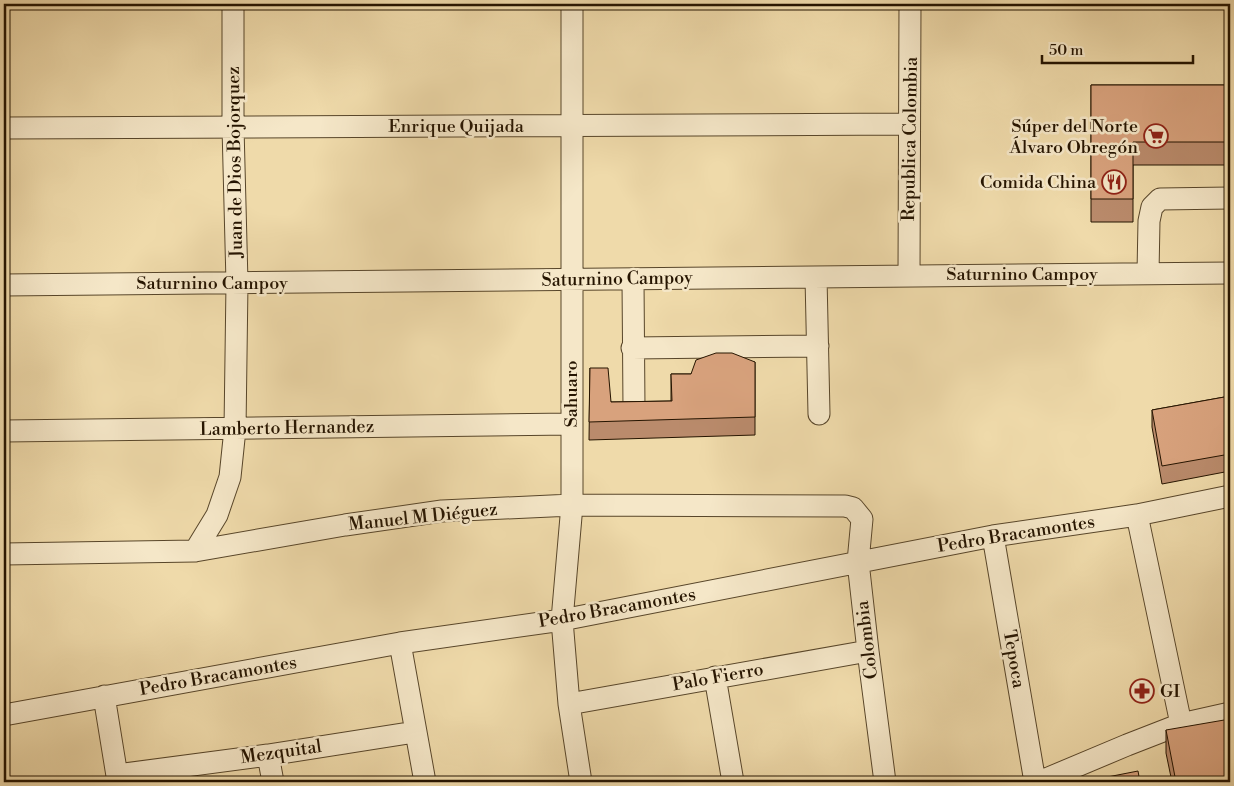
<svg xmlns="http://www.w3.org/2000/svg" width="1234" height="786" font-family="'Libre Bodoni',serif">
<rect width="100%" height="100%" fill="#efdaaa"/>
<filter id="stains"><feTurbulence type="fractalNoise" baseFrequency=".004" numOctaves="4"/><feColorMatrix values="0 0 0 0 .2 0 0 0 0 .09 0 0 0 0 .02 0 0 0 .5 -.17"/></filter>
<radialGradient id="worn" r=".72"><stop offset=".6" stop-color="#630" stop-opacity="0"/><stop offset="1" stop-color="#630" stop-opacity=".3"/></radialGradient>
<g fill="none" stroke-linecap="round" stroke-linejoin="round">
<g stroke="#58462a" stroke-width="23">
<path id="minor" d="M572,4v501l-10,115 7,84 12,78
M4,128l905,-4
M1148,273l1,-52 3,-14 8,-8 70,-1
M909,275l1,-271
M816,277l3,137
M633,280l1,129
M4,285l1226,-12
M632,348l186,-2
M4,431l567,-7
M1137,515l44,209
M993,536l42,246
M195,551l22,-36 13,-38 5,-48 2,-146 -4,-156v-123
M4,554l191,-3 150,-26 97,-14 130,-6 273,1 8,2 9,11 -4,43 10,89 17,131
M400,643l25,139
M715,677l18,105
M104,696l14,86
M569,704l299,-53
M4,715l396,-72 162,-23 431,-84 144,-21 93,-19
M268,755l5,27
M117,775l151,-20 147,-23
M1039,782l88,-37 54,-21 49,-11"/>
</g>
<use href="#minor" stroke="#f5e7c8" stroke-width="21"/>
</g>
<path fill="#ba8b6c" stroke="#251400" d="M1091,85h139v80h-97v57h-42z
M755,362v73l-166,5 1,-72 21,34 60,-1v-27h20z
M1230,396v75l-68,13 -10,-57v-17z
M1166,730l64,52h-58l-6,-29z"/>
<path fill="#d8a27d" stroke="#251400" d="M1091,85h139v57h-97v57h-42z
M716,353h16l23,9v55l-166,5 1,-54h18l3,34 61,-1 -1,-27h20l5,-14z
M1230,396v58l-68,12 -10,-56z
M1230,719v63h-54l-10,-52z
M1138,771l2,11h-58z"/>
<defs>
<g id="supermarket-ring" transform="scale(1.25)"><circle r="9.5" fill="#f5e7c8" stroke="#8f2418" stroke-width="1.5"/><path d="M-6-5.5h2.5l.6 2H6L4.5 2H-2.5L-4.4-4H-6ZM-1.5 3.2a1.3 1.3 0 1 0 .1 0ZM3 3.2a1.3 1.3 0 1 0 .1 0Z" fill="#8f2418"/></g>
<g id="restaurant-ring" transform="scale(1.25)"><circle r="9.5" fill="#f5e7c8" stroke="#8f2418" stroke-width="1.5"/><path d="M-5-6h1v4h1v-4h1v4h1v-4h1v5L-1.5 .5V6h-2V.5L-5-1ZM5-6V6H3V1.5H1.5Q1.5-4 5-6Z" fill="#8f2418"/></g>
<g id="pharmacy-ring" transform="scale(1.25)"><circle r="9.5" fill="#f5e7c8" stroke="#8f2418" stroke-width="1.5"/><path d="M-2-6h4v4h4v4h-4v4h-4v-4h-4v-4h4Z" fill="#8f2418"/></g>
</defs>
<g fill-rule="evenodd">
<use href="#supermarket-ring" x="1156" y="136"/>
<use href="#restaurant-ring" x="1114" y="182"/>
<use href="#pharmacy-ring" x="1142" y="691"/>
</g>
<g text-anchor="middle" dominant-baseline="central" stroke-width="5" stroke-linejoin="round" paint-order="stroke">
<g font-size="18" fill="#251400" stroke="#f5e7c8">
<text x="456" y="126">Enrique Quijada</text>
<text transform="translate(910 139) rotate(-89)">Republica Colombia</text>
<text transform="translate(235 162) rotate(-91)">Juan de Dios Bojorquez</text>
<text x="1022" y="274">Saturnino Campoy</text>
<text transform="translate(617 279) rotate(-1)">Saturnino Campoy</text>
<text x="212" y="283">Saturnino Campoy</text>
<text transform="translate(571 394) rotate(-90)">Sahuaro</text>
<text transform="translate(287 428) rotate(-1)">Lamberto Hernandez</text>
<text transform="translate(423 517) rotate(-6)">Manuel M Diéguez</text>
<text transform="translate(1016 534) rotate(-9)">Pedro Bracamontes</text>
<text transform="translate(617 608) rotate(-10)">Pedro Bracamontes</text>
<text transform="translate(867 640) rotate(-97)">Colombia</text>
<text transform="translate(1014 659) rotate(80)">Tepoca</text>
<text transform="translate(218 676) rotate(-10)">Pedro Bracamontes</text>
<text transform="translate(718 677) rotate(-10)">Palo Fierro</text>
<text transform="translate(281 752) rotate(-8)">Mezquital</text>
</g>
<g font-size="18" fill="#251400" stroke="#f5e7c8" text-anchor="end">
<text x="1138" y="126">Súper del Norte<tspan x="1138" dy="21">Álvaro Obregón</tspan></text>
<text x="1096" y="182">Comida China</text>
<text x="1160" y="691" text-anchor="start">GI</text>
</g>
</g>
<rect width="1234" height="786" fill="none" stroke="#efdaaa" stroke-width="20"/>
<rect x="5" y="5" width="1224" height="776" fill="none" stroke="#251400" stroke-width="2.5"/>
<rect x="10" y="10" width="1214" height="766" fill="none" stroke="#251400"/>
<path d="M1042 55v8h151v-8" fill="none" stroke="#251400" stroke-width="2.5"/>
<text x="1049" y="55" font-size="15" fill="#251400" stroke="#f5e7c8" stroke-width="4" paint-order="stroke">50 m</text>
<rect width="100%" height="100%" filter="url(#stains)"/>
<rect width="100%" height="100%" fill="url(#worn)"/>
</svg>
